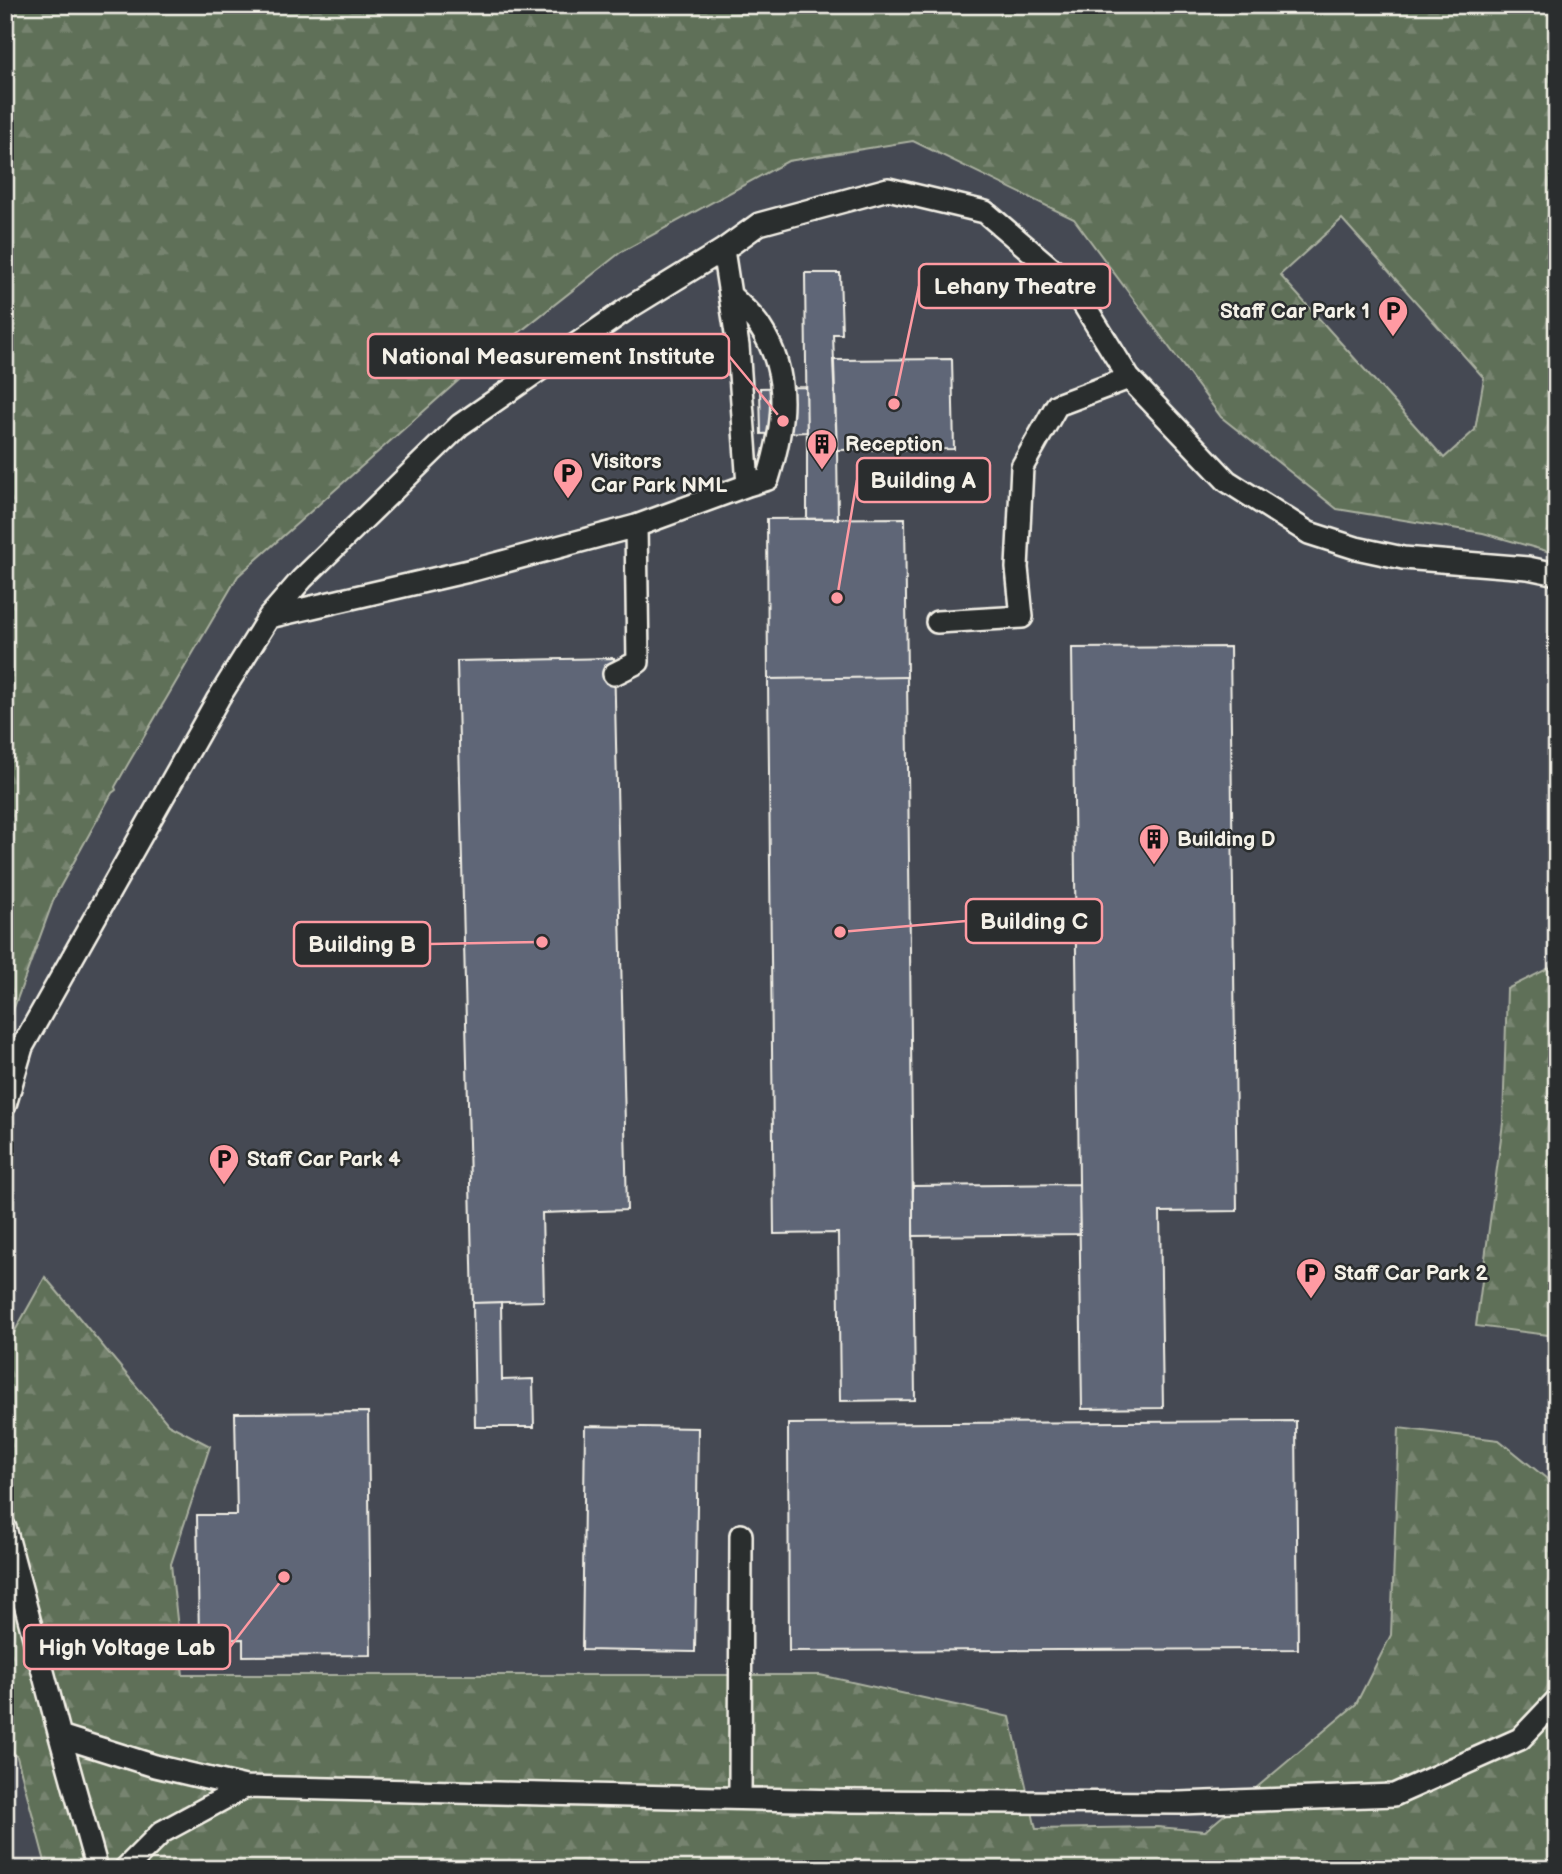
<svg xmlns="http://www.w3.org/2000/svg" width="1562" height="1874" font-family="'Balsamiq Sans',sans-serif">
<defs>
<pattern id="forest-firs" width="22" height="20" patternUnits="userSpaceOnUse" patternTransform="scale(1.75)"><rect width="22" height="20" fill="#5f6f58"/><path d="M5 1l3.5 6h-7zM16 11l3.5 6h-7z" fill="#778470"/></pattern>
</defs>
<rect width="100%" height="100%" fill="#3a3e44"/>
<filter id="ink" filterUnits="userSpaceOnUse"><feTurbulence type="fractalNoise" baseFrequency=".0143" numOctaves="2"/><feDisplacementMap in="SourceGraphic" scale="14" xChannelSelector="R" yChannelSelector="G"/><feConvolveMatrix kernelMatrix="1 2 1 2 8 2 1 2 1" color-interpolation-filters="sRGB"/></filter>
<g filter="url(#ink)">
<path fill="#454a53" d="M58,5l1499,123v1741h-1552v-1809z"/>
<path fill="url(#forest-firs)" stroke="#aab0a0" stroke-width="2" fill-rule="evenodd" d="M5,5h1552v549l-74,-21 -146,-24 -116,-92 -147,-198 -161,-78 -125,20 -167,91 -162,128 -221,196 -110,188 -13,23 1,3 -4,3 -57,103 -50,136zM1342,219l142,159 -9,52 -31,28 -164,-183z
M1557,964v372l-81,-10 27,-203 4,-134z
M45,1277l123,147 42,22 -39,118 12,111h637l190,42 26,112 121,-2 48,4 151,-127 35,-69 8,-207 100,12 58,47v382h-1510l-30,-112 -12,-16v-398l6,-5z"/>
<path fill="#5e6677" stroke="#f4f1e8" stroke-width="2" d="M805,273h35l2,61h-9l4,116h-30z
M952,359l2,90 -117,1 -4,-90z
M806,387l1,45 -46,2 -1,-46z
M807,450h30l1,69h-31z
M905,518l2,159 -139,2 -1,-160z
M1230,647l7,564 -77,1 3,196 -81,1 -10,-761z
M614,658l13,552 -85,3 2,88 -71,2 -16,-642z
M907,677l8,723 -75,1 -2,-168 -64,1 -6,-555z
M1079,1184l1,50 -167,2v-50z
M501,1302l1,78 31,-1 1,48h-59l-2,-124z
M368,1412l3,243 -128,1v-17l-44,1 -2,-125h40l-2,-102z
M1296,1421l2,228 -509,2 -1,-227z
M585,1426l113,2 -3,224 -113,-2z"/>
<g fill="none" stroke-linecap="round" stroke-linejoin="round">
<g stroke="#f4f1e8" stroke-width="26">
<path id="service" d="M730,295c10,10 23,20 30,32 32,48 24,100 8,152l-20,6
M269,617l204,-47 163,-44 112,-41 -10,-139 -15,-96
M937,622l85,-5 -5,-49 5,-101 35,-62 72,-27
M614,674l24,-12 -2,-136
M5,1105l17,-58 196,-348 51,-82 33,-38 158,-154 167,-116 96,-59 36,-26 129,-35 97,23 88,75 56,91 98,103 82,52 47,15 47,10 125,10 29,6
M5,1528l55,208 95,30 90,21 598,14 337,2 214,-8 126,-56 37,-39
M60,1736l37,133
M740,1798l1,-263
M125,1869l37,-37 83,-45"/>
</g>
<use href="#service" stroke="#2a2d2e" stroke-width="21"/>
</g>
</g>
<defs>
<g id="parking-pin" transform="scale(1.575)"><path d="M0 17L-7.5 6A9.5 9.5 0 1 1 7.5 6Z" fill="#ff9aa2" stroke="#2a2d2e"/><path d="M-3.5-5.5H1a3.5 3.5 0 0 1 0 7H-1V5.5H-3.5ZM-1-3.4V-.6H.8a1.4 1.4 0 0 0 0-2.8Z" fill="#111"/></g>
<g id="building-pin" transform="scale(1.575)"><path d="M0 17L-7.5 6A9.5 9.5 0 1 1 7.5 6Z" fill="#ff9aa2" stroke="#2a2d2e"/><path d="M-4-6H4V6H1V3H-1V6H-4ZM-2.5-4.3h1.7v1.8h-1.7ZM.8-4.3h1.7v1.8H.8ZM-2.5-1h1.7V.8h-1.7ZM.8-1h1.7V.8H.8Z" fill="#111"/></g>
</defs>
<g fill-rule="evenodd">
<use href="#parking-pin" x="1393" y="311"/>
<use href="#building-pin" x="822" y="444"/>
<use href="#parking-pin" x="568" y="473"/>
<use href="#building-pin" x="1154" y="839"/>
<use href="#parking-pin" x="224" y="1159"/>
<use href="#parking-pin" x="1311" y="1273"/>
</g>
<g text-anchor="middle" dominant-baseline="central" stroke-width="5" stroke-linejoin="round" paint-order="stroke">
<g font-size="21" font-weight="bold" fill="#f4f1e8" stroke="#2a2d2e" text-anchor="start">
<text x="1370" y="311" text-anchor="end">Staff Car Park 1</text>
<text x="845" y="444">Reception</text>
<text x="591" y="461">Visitors<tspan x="591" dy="24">Car Park NML</tspan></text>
<text x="1177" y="839">Building D</text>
<text x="247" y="1159">Staff Car Park 4</text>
<text x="1334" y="1273">Staff Car Park 2</text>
</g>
</g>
<path fill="none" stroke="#ff9aa2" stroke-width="2.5" d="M894 404L919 286M783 421L729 356M837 598L857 480M840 932L966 921M542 942L430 944M284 1577L230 1647"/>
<g fill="#ff9aa2" stroke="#2a2d2e" stroke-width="2.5">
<circle cx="894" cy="404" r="7"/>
<circle cx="783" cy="421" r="7"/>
<circle cx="837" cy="598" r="7"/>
<circle cx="840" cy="932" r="7"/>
<circle cx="542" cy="942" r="7"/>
<circle cx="284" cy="1577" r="7"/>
</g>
<g fill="#2a2d2e" stroke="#ff9aa2" stroke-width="2.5">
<rect x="919" y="264" width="191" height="44" rx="7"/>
<rect x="368" y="334" width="361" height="44" rx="7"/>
<rect x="857" y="458" width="133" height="44" rx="7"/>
<rect x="966" y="899" width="136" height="44" rx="7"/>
<rect x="294" y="922" width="136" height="44" rx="7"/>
<rect x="24" y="1625" width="206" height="44" rx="7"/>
</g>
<g font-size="23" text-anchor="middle" font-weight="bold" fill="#f4f1e8">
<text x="1015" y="294">Lehany Theatre</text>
<text x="548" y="364">National Measurement Institute</text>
<text x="923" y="488">Building A</text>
<text x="1034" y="929">Building C</text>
<text x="362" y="952">Building B</text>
<text x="127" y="1655">High Voltage Lab</text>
</g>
<rect width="1562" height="1874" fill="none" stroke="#2a2d2e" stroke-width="28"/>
<rect x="14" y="14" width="1534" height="1846" fill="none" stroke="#f4f1e8" stroke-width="2.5" filter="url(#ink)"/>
</svg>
